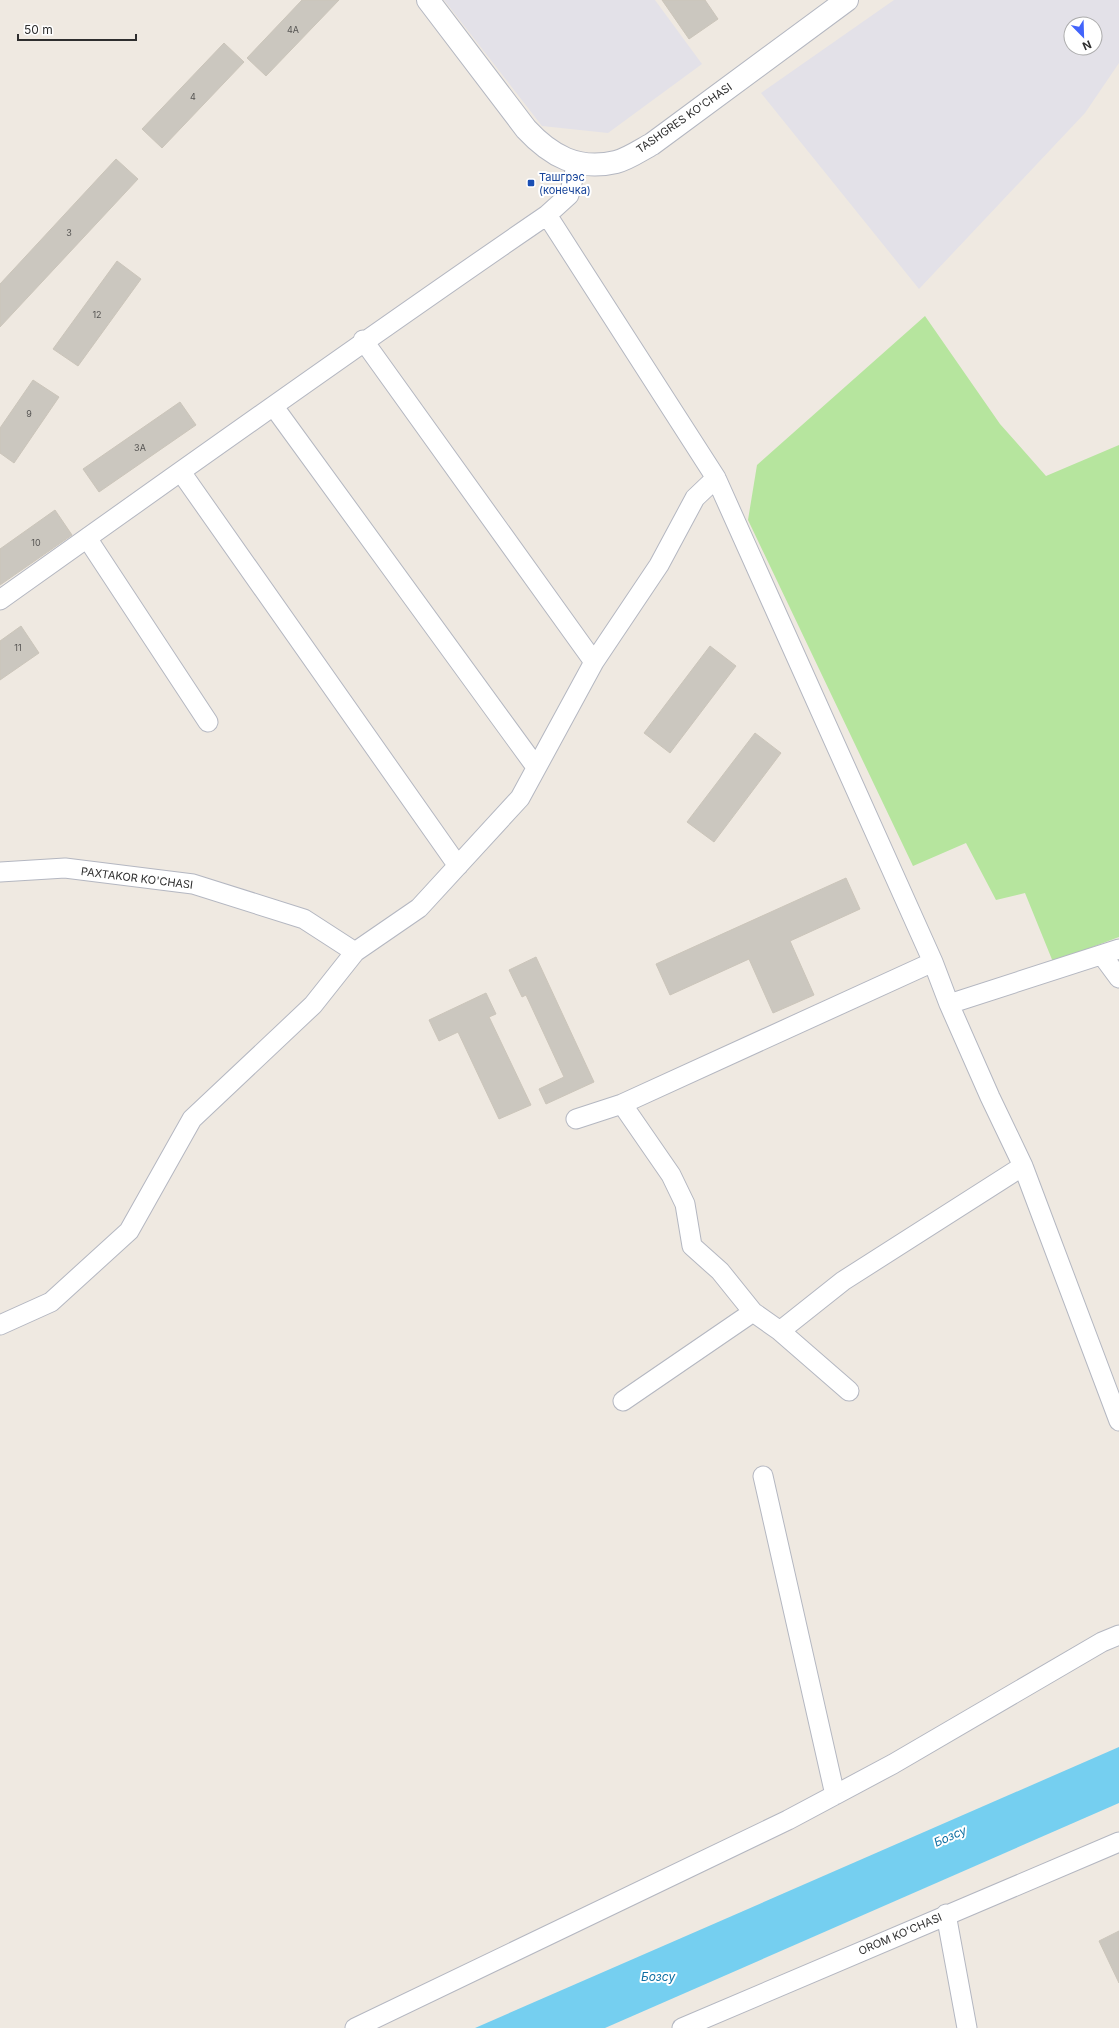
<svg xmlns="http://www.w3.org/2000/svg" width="1119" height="2028" font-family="Inter,sans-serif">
<rect width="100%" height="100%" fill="#efe9e1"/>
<path fill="#e3e1e8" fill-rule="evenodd" d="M444,0h211l47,64 -94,69 -66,-7z
M894,0h225v63l-34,50 -166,176 -158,-196zM1071,24h24v24h-24z"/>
<path fill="#b6e59e" d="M925,316l75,108 46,52 73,-31v492l-66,25 -28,-69 -29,7 -30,-57 -53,23 -165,-346 9,-55z"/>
<path fill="#75cff0" d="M1119,1747v56l-514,225h-130z"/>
<path fill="#cbc7bf" stroke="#cbc5ba" d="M302,0h37l-73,76 -19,-18z
M662,0h43l13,19 -29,20z
M224,43l20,19 -82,86 -20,-19z
M116,159l22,20 -138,148v-43z
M117,261l24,18 -63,87 -25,-17z
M33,380l26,17 -45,66 -14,-10v-25z
M180,402l16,23 -97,67 -16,-23z
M55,510l17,25 -72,50v-36z
M21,626l18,27 -39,27v-39z
M710,646l26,20 -66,87 -26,-20z
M755,733l26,20 -67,89 -27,-20z
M846,878l14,31 -70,32 24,54 -41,18 -24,-54 -79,36 -14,-31z
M536,957l58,125 -48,22 -7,-15 25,-12 -38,-82 -4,2 -13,-27z
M486,993l10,21 -7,3 42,88 -32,14 -41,-87 -19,9 -10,-21z
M1119,1931v52l-20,-42z"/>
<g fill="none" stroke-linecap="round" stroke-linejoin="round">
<g stroke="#b4b7c1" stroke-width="21">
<path id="street" d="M547,215l169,263 217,484 16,42 41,93 33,69 96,255
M363,340l231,322
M274,407l262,360
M181,472l277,394
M87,538l121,184
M0,600c181,-129 363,-259 547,-385l22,-20 8,-32
M0,872l65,-4 128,16 111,35 51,33
M1102,955l17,23
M949,1004l170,-55
M622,1104l49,71 14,29 7,42 28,25 33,41 27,19 63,-50 180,-115
M576,1119l46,-15 311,-142
M0,1325l51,-23 78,-71 63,-112 121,-114 42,-53 64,-44 101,-110 74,-136 65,-97 36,-67 21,-20
M780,1331l69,60
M623,1401l130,-89
M763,1476l72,319
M946,1914l21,114
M355,2028l433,-208 105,-56 209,-122 17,-7
M682,2028l437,-186"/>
</g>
<g stroke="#b4b7c1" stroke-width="24">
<path id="secondary" d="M428,0l98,129c25,27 52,42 90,33 12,-3 25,-12 36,-18l195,-144"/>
</g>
<use href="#street" stroke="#fff" stroke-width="19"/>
<use href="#secondary" stroke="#fff" stroke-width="22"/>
</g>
<rect fill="#1a4fb4" stroke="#fff" stroke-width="1.5" x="527" y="179" width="8" height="8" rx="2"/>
<g text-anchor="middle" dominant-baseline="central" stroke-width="4" stroke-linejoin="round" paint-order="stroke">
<g font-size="9" fill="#555452">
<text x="293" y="29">4А</text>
<text x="193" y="96">4</text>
<text x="69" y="232">3</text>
<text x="97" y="314">12</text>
<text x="29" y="413">9</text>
<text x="140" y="447">3А</text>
<text x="36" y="542">10</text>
<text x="18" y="647">11</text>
</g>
<g font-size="11" fill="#2e2e2e" stroke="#fff">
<text transform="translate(684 118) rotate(-35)">TASHGRES KO'CHASI</text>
<text transform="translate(137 878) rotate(7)">PAXTAKOR KO'CHASI</text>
<text transform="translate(900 1934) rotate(-23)">OROM KO'CHASI</text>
</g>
<g font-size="11" fill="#164399" stroke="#fff" text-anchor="start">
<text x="539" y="177">Ташгрэс<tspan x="539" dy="13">(конечка)</tspan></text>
</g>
<g font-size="12" font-style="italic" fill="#0d6fa3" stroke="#fff">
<text transform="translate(950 1836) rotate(-24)">Бозсу</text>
<text x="658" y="1976">Бозсу</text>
</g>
</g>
<g transform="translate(1083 36) rotate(157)"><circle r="19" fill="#ffffff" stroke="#ababab"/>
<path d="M0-3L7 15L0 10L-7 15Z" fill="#4264fb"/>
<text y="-6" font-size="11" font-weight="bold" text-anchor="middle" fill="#2e2e2e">N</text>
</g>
<path d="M18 34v6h118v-6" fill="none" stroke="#2e2e2e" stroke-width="2"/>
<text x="24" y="34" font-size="12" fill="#2e2e2e" stroke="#ffffff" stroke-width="3" paint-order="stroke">50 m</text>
</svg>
